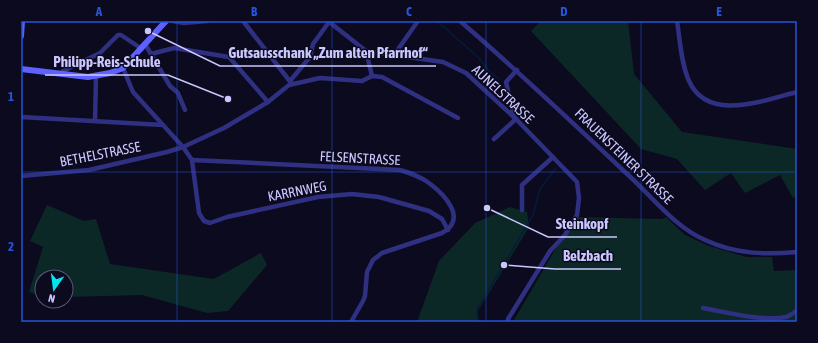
<svg xmlns="http://www.w3.org/2000/svg" width="818" height="343" font-family="'Asap Condensed',sans-serif">
<rect width="100%" height="100%" fill="#0c0a1e"/>
<!-- green -->
<g fill="#0c2826">
<path d="M541 21H628L634 74 682 132 797 149V196L793 198 780 175 745 193 731 173 705 190 677 159 641 149 531 31Z"/>
<path d="M47 205 84 221 96 219 110 264 214 279 261 253 267 265 228 311 207 313 142 295 66 297V277H42V296L29 292 43 247 30 241Z"/>
<path d="M510 207 527 212 529 227 478 311 479 322H417L439 261 475 223Z"/>
<path d="M574 217 662 219 666 217 685 235 709 246 747 257H772L774 271 797 270V322H515L514 320Z"/>
</g>
<g fill="none" stroke-linecap="round" stroke-linejoin="round">
<!-- stream -->
<g stroke="#041b3d" stroke-width="1.5">
<path d="M437 21 479 58 489 71 499 79"/>
<path d="M478 322 477 310 533 215 540 189 556 168"/>
</g>
<!-- street -->
<g stroke="#303082" stroke-width="4.5">
<path d="M173 21 184 23 207 21"/>
<path d="M243 21 292 84"/>
<path d="M328 21 366 51 443 62 466 73 516 119 577 182 579 198 577 215 565 235 550 251 508 319 509 322"/>
<path d="M460 21C517 70 571 121 625 172 651 195 673 226 705 240 735 254 765 255 797 252"/>
<path d="M677 21C680 40 681 63 689 81 708 123 764 100 797 92"/>
<path d="M145 44 170 86 178 93 185 110"/>
<path d="M366 51 372 76"/>
<path d="M151 54 174 48 229 57 268 102"/>
<path d="M394 55 418 21"/>
<path d="M123 68 133 92 183 147 192 160 199 213 204 221 210 223 227 217 318 197 352 194 379 197 429 211 442 219 448 230"/>
<path d="M61 74 63 71 100 53 118 35H121L142 49"/>
<path d="M372 76 382 77 458 118"/>
<path d="M290 81 310 57 313 44 329 22"/>
<path d="M21 117 163 125"/>
<path d="M514 118 506 82 517 70"/>
<path d="M95 121 96 76"/>
<path d="M494 139 516 119"/>
<path d="M192 160 400 170C410 173 420 176 429 183 445 195 468 219 442 233L382 253 373 260 367 272 365 296 363 301 351 322"/>
<path d="M21 176 89 170 167 152 183 147 224 128 268 102 289 85 320 78 362 81 372 76"/>
<path d="M522 210V185L553 157"/>
<path d="M703 308C725 312 764 322 786 317 789 316 793 313 797 311"/>
</g>
<!-- secondary -->
<g stroke="#5e61ff" stroke-width="6">
<path d="M21 36 22 21"/>
<path d="M21 69 88 77 110 73 123 68 166 21"/>
</g>
</g>
<!-- grid -->
<path fill="none" stroke="#2654da" stroke-width="1" stroke-opacity="0.55" d="M177 21V322M332 21V322M486 21V322M641 21V322M21 172H797"/>
<g text-anchor="middle" dominant-baseline="central" stroke-width="3" stroke-linejoin="round" paint-order="stroke">
<!-- street labels -->
<g font-size="14" fill="#cac7ff" stroke="#0c0a1e">
<text transform="translate(503 94) rotate(43)">AUNELSTRASSE</text>
<text transform="translate(100 154) rotate(-11)">BETHELSTRASSE</text>
<text transform="translate(624 156) rotate(44)">FRAUENSTEINER STRASSE</text>
<text transform="translate(360 158) rotate(3)">FELSENSTRASSE</text>
<text transform="translate(297 191) rotate(-11)">KARRNWEG</text>
</g>
</g>
<!-- callouts -->
<path fill="none" stroke="#cac7ff" stroke-width="1.5" d="M148 31L220 66H436M228 99L168 75H45M487 208L548 237H617M504 265L555 269H621"/>
<g fill="#cac7ff" stroke="#0c0a1e" stroke-width="1.5">
<circle cx="148" cy="31" r="4"/>
<circle cx="228" cy="99" r="4"/>
<circle cx="487" cy="208" r="4"/>
<circle cx="504" cy="265" r="4"/>
</g>
<g font-size="15" text-anchor="middle" font-weight="bold" fill="#cac7ff" stroke="#0c0a1e" stroke-width="3" stroke-linejoin="round" paint-order="stroke">
<text x="328" y="58">Gutsausschank „Zum alten Pfarrhof“</text>
<text x="107" y="67">Philipp-Reis-Schule</text>
<text x="582" y="229">Steinkopf</text>
<text x="588" y="261">Belzbach</text>
</g>
<!-- border -->
<rect width="818" height="343" fill="none" stroke="#0c0a1e" stroke-width="44"/>
<!-- north arrow -->
<g transform="translate(54 289) rotate(194)"><circle r="19" fill="#0c0a1e" stroke="#585678"/>
<path d="M0-3L7 15L0 10L-7 15Z" fill="#00e5f2"/>
<text y="-6" font-size="11" font-weight="bold" text-anchor="middle" fill="#cac7ff">N</text>
</g>
<rect x="22" y="22" width="774" height="299" fill="none" stroke="#2654da" stroke-width="1.5"/>
<g font-size="13" text-anchor="middle" font-weight="bold" fill="#2654da">
<text x="99" y="16">A</text>
<text x="254" y="16">B</text>
<text x="409" y="16">C</text>
<text x="564" y="16">D</text>
<text x="719" y="16">E</text>
<text x="11" y="101">1</text>
<text x="11" y="251">2</text>
</g>
</svg>
